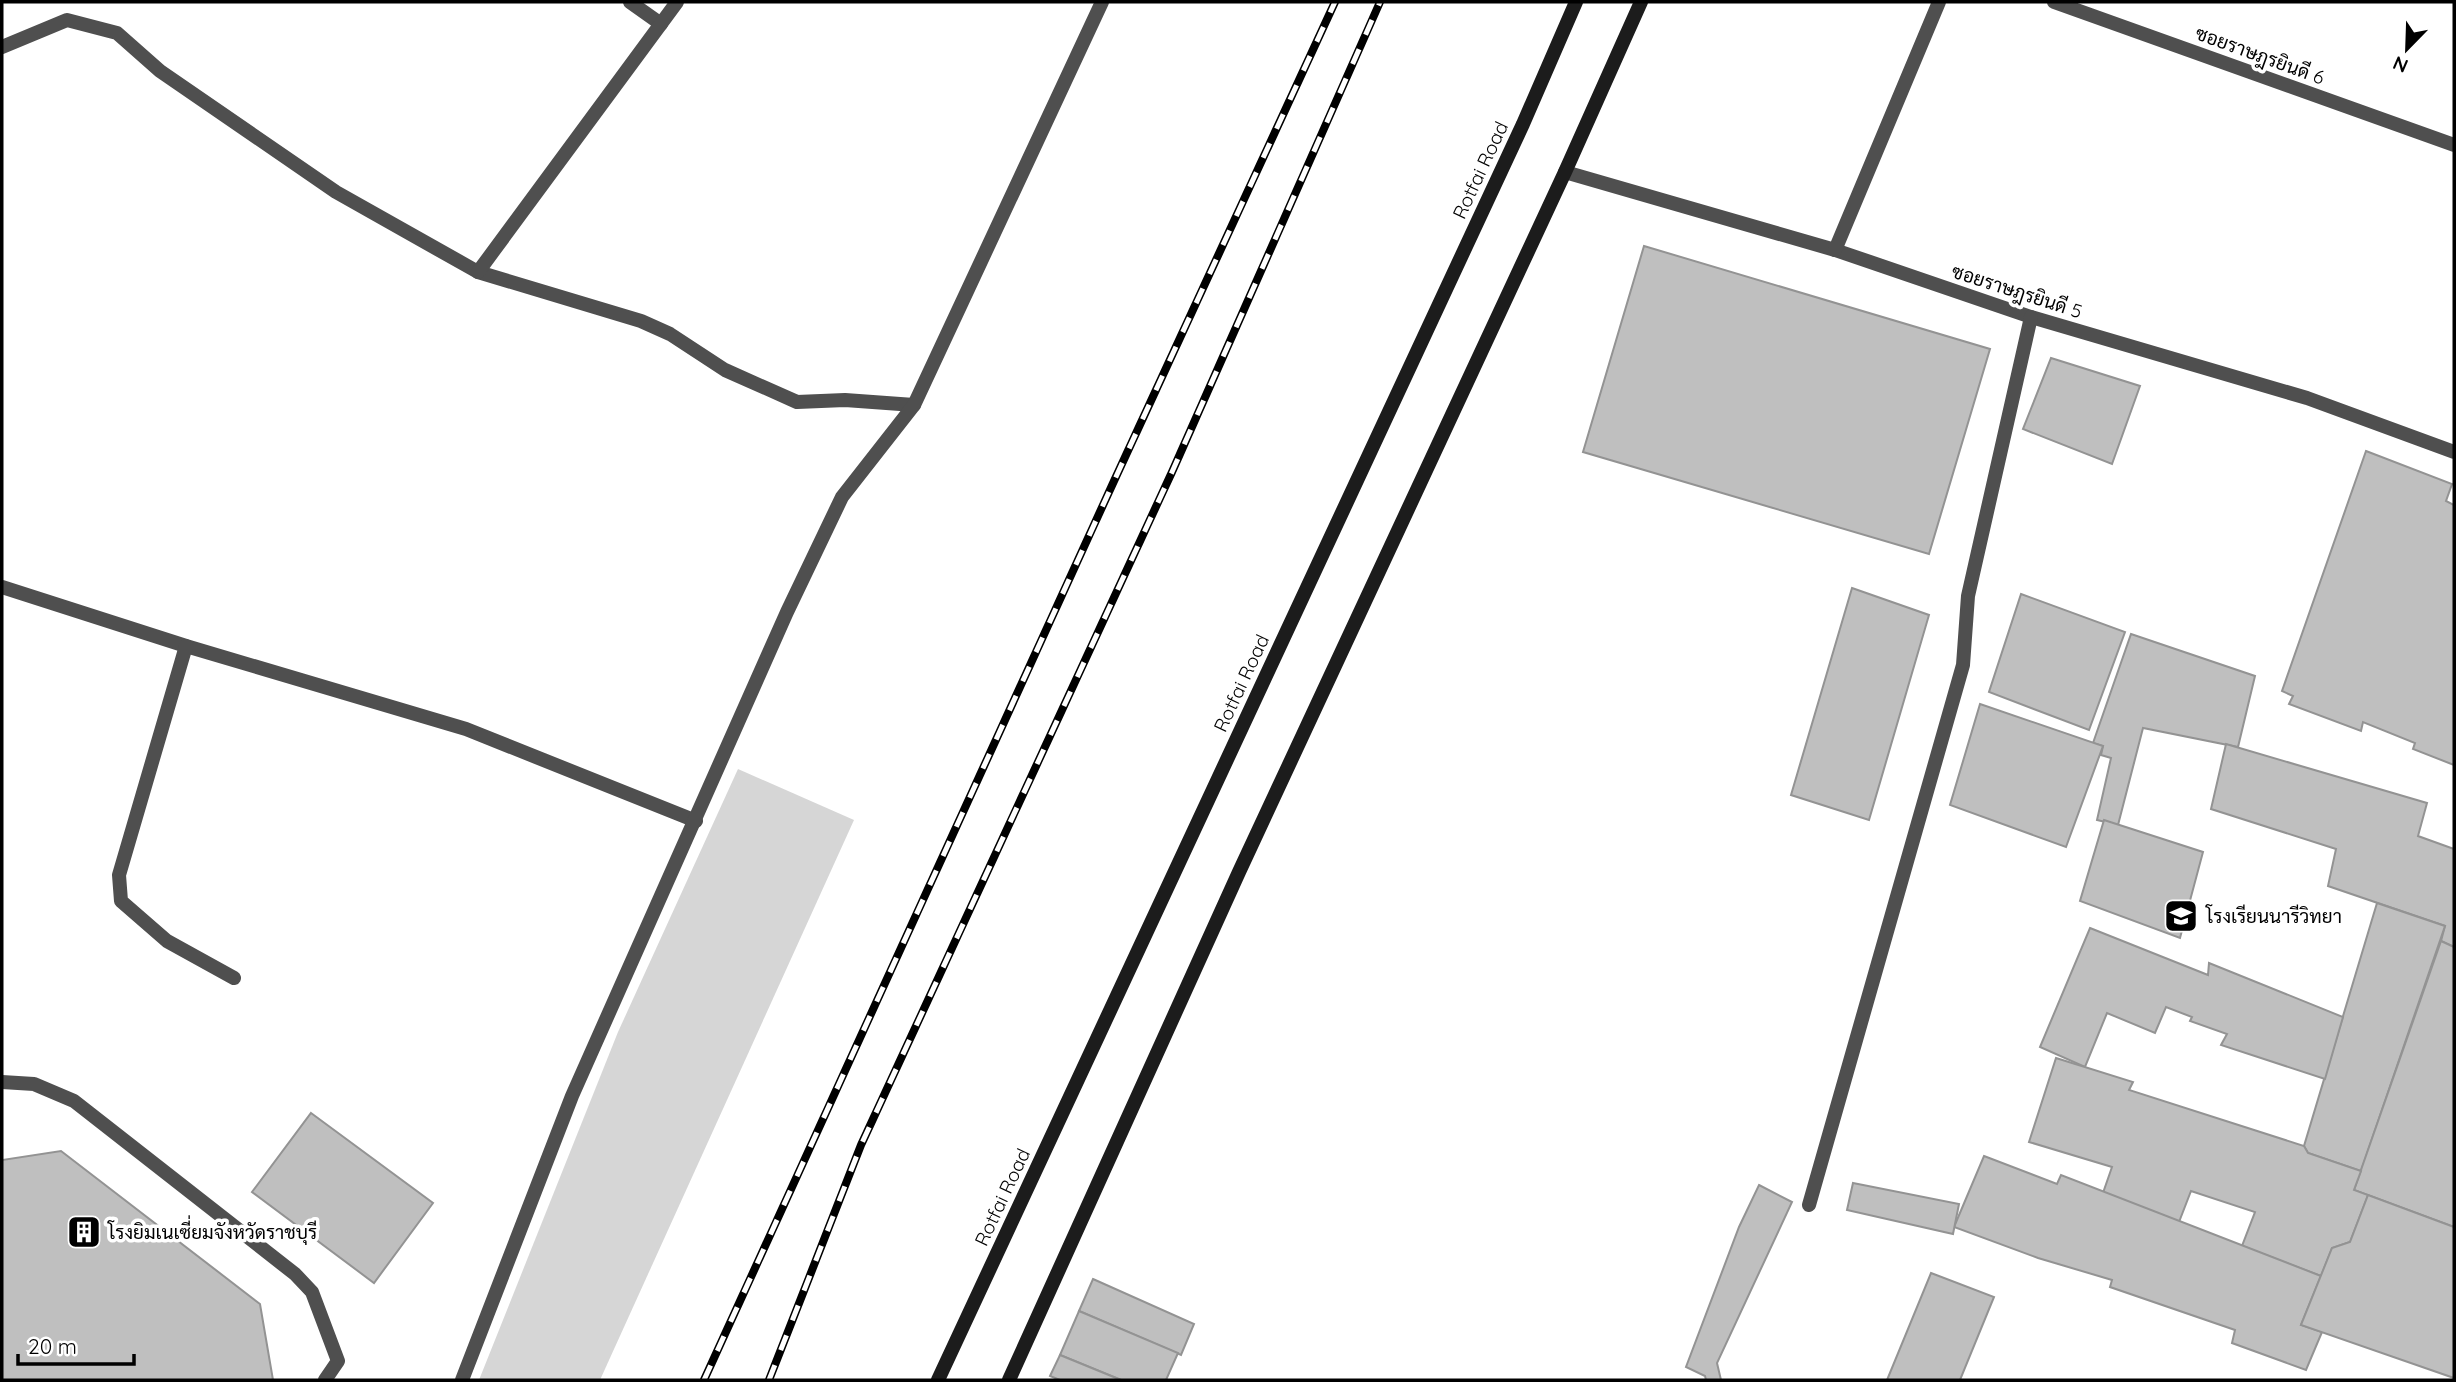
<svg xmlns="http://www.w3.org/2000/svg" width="2456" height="1382" font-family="Quicksand,Sarabun,sans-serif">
<rect width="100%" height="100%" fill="#fff"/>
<!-- green -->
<path fill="#d6d6d6" d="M738 769 854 820 600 1380H479L618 1032Z"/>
<!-- building -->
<g fill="#bfbfbf" stroke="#939393" stroke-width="2">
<path d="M1644 246 1990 349 1929 554 1583 452Z"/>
<path d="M2051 358 2140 386 2112 464 2023 429Z"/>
<path d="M2366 451 2452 484 2446 501 2454 505V765L2413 749 2415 743 2363 722 2361 731 2289 704 2293 696 2282 691Z"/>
<path d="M1852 588 1929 615 1869 820 1791 795Z"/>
<path d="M2021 594 2125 632 2089 730 1989 692Z"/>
<path d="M2131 634 2255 676 2238 747 2143 728 2118 825 2097 820 2111 758 2101 755 2103 746 2093 743Z"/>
<path d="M1980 704 2103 746 2066 847 1950 805Z"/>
<path d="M2226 744 2427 803 2418 836 2454 849V947L2441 941 2445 926 2328 886 2336 849 2211 809Z"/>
<path d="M2104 820 2203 852 2180 938 2080 901Z"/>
<path d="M2377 903 2445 926 2361 1171 2308 1153 2304 1146Z"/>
<path d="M2090 928 2208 975 2209 963 2343 1017 2325 1079 2221 1045 2227 1034 2190 1021 2192 1017 2166 1007 2155 1033 2107 1013 2085 1067 2040 1047Z"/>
<path d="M2441 941 2454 947V1227L2354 1190Z"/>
<path d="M2056 1058 2133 1082 2129 1090 2304 1146 2308 1153 2361 1171 2354 1190 2368 1195 2350 1242 2332 1248 2321 1276 2242 1246 2255 1212 2191 1191 2179 1222 2103 1193 2112 1167 2029 1142Z"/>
<path d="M311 1113 433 1203 374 1283 252 1192Z"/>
<path d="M61 1151 260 1304 273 1380H2V1160Z"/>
<path d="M1984 1156 2057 1184 2061 1175 2321 1276 2301 1325 2322 1332 2306 1370 2232 1343 2235 1330 2110 1287 2112 1280 2038 1258 1954 1227Z"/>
<path d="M1853 1183 1959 1204 1953 1234 1847 1210Z"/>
<path d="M1759 1185 1792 1202 1717 1363 1721 1380H1706L1705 1376 1686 1367 1739 1227Z"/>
<path d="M2368 1195 2454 1227V1378L2301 1325 2332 1248 2350 1242Z"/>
<path d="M1931 1273 1994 1297 1960 1380H1887Z"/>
<path d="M1093 1279 1194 1324 1181 1355 1079 1311Z"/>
<path d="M1079 1311 1178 1353 1166 1380H1121L1060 1355Z"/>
<path d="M1060 1355 1121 1380H1060L1050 1376Z"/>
</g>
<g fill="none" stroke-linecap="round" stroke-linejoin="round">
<!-- lane -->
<path stroke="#4f4f4f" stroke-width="14" d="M2 1082 34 1084 74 1101 295 1274 312 1292 338 1361 325 1380"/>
<!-- street -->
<g stroke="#4f4f4f" stroke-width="14">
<path d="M630 2 661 24"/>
<path d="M2054 2 2454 145"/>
<path d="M2 47 67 20 117 33 160 71 336 192 478 272 641 321 670 334 725 370 797 402 845 400 914 405"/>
<path d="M1565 172 1835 250 2031 317 2307 398 2454 452"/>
<path d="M1835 250 1939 2"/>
<path d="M478 272 677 2"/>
<path d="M2 587 186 646 466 729 696 821"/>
<path d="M186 646 119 875 121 901 167 941 234 978"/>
<path d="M1809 1205 1963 665 1968 596 2031 317"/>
<path d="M462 1380 572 1096 787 612 842 497 914 405 1102 2"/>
</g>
<!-- secondary -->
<g stroke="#1c1c1c" stroke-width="14">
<path d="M938 1380 1523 124 1576 2"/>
<path d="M1009 1380 1239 872 1565 172 1641 2"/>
</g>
<defs>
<g id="rail">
<path d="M704 1380 1114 481 1335 2"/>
<path d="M769 1380 861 1145 1172 472 1380 2"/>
</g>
</defs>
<!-- rail casing -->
<use href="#rail" stroke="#000" stroke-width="8"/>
<!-- rail -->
<use href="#rail" stroke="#fff" stroke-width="5" stroke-dasharray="16" stroke-linecap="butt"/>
</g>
<!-- icons -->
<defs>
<symbol id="school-square" viewBox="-11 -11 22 22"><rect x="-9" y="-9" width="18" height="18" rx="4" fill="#000" stroke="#fff"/><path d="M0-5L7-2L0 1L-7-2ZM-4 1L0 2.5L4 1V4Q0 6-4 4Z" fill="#fff"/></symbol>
<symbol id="building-square" viewBox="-11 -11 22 22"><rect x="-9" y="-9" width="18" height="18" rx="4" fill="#000" stroke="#fff"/><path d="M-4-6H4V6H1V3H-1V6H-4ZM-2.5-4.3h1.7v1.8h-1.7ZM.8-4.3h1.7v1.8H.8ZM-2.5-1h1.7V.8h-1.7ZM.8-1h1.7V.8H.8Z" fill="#fff"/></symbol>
</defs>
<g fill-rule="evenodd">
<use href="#school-square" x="2162" y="897" width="38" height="38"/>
<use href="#building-square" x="65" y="1213" width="38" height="38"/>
</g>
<g text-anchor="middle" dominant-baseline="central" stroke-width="7" stroke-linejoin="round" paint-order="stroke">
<!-- street labels -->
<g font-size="19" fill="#000" stroke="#fff">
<text transform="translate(2260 55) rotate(20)">ซอยราษฎรยินดี 6</text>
<text transform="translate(1480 170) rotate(-65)">Rotfai Road</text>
<text transform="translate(2017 291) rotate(18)">ซอยราษฎรยินดี 5</text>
<text transform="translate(1241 683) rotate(-65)">Rotfai Road</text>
<text transform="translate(1002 1197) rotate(-65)">Rotfai Road</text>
</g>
<!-- poi labels -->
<g font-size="19" fill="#000" stroke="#fff" text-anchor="start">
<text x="2206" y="916">โรงเรียนนารีวิทยา</text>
<text x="108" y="1232">โรงยิมเนเซี่ยมจังหวัดราชบุรี</text>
</g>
</g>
<!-- border -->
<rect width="2456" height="1382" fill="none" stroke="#000000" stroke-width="7"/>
<!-- north arrow -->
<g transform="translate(2407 49) rotate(203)" stroke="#ffffff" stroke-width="5" paint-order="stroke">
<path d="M0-5L12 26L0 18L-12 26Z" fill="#000000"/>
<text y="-10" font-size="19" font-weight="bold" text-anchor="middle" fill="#000000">N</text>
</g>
<!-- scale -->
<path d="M18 1354v10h116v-10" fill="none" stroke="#000000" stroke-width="3.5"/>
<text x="28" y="1354" font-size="21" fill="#000000" stroke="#ffffff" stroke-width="5" paint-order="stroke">20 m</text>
</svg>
